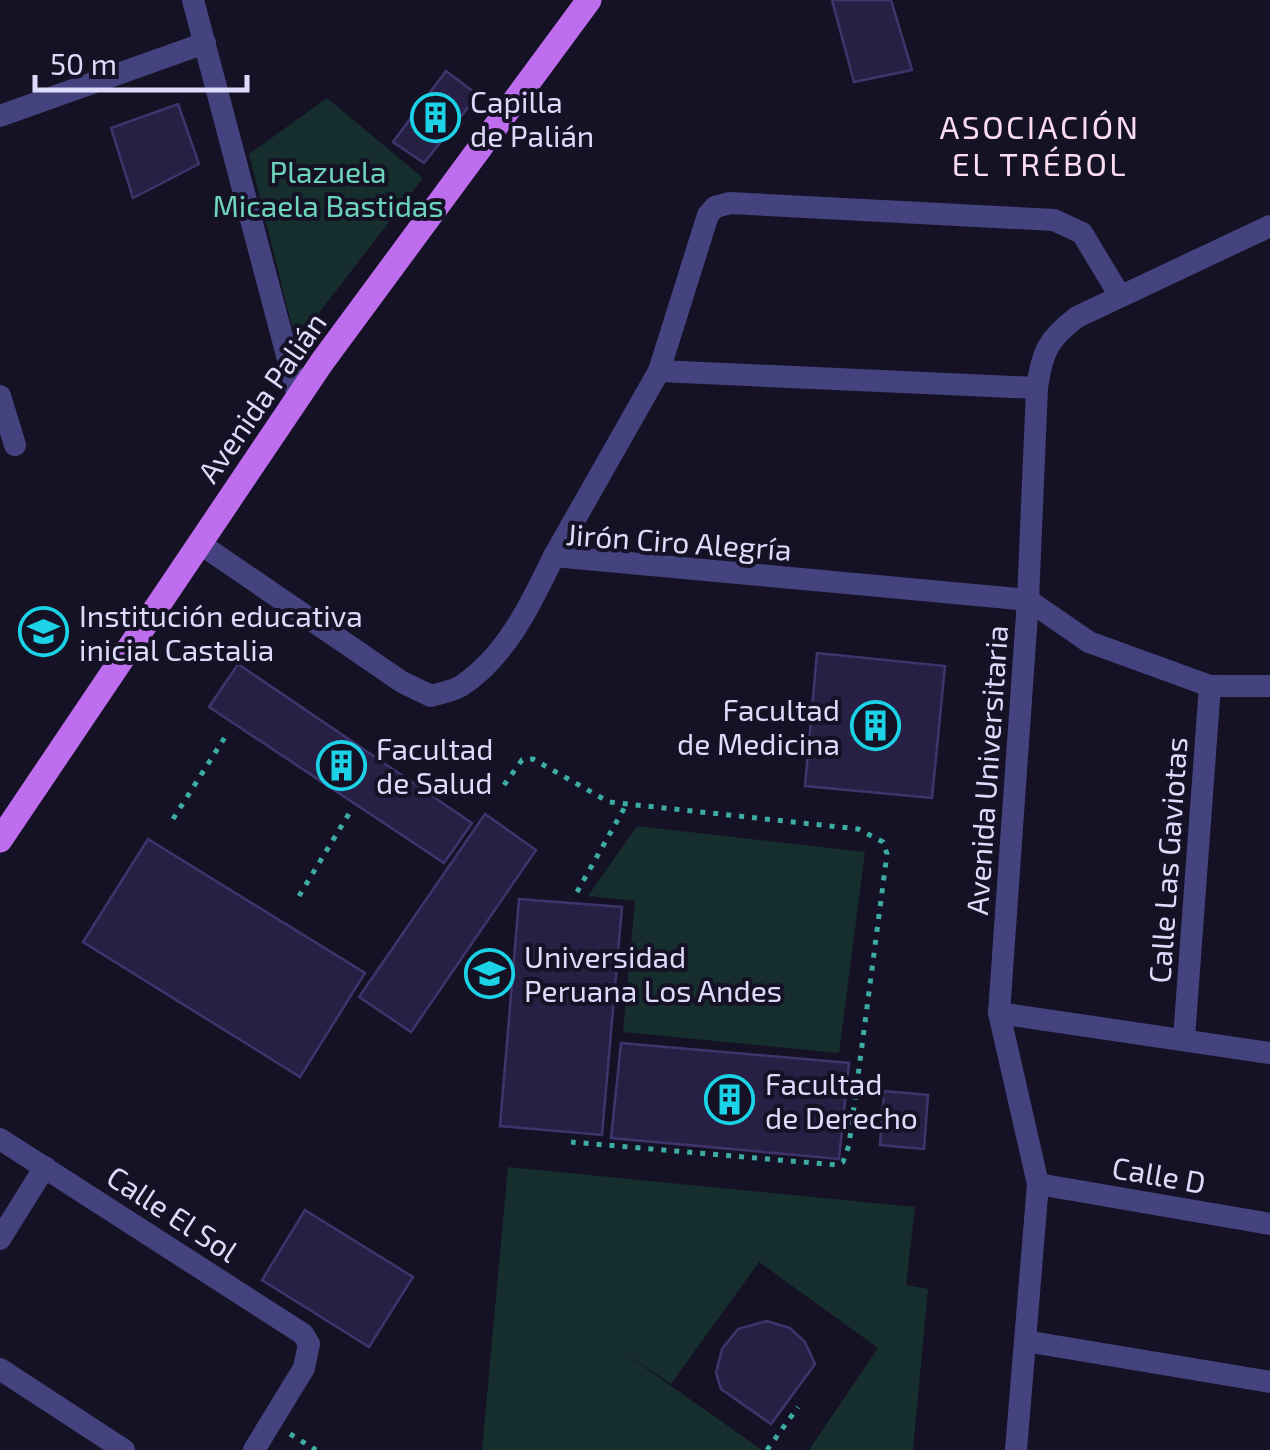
<svg xmlns="http://www.w3.org/2000/svg" width="1270" height="1450" font-family="'Exo 2',sans-serif">
<rect width="100%" height="100%" fill="#151225"/>
<!-- green -->
<g fill="#162e2d">
<path d="M327 98 423 178 308 327H292L249 154Z"/>
<path d="M637 826 865 852 839 1053 623 1032 635 901 588 896Z"/>
<path d="M508 1167 915 1207 906 1285 928 1289 913 1450H809L878 1348 759 1262 671 1384 620 1350 762 1450H482Z"/>
</g>
<!-- building -->
<g fill="#272044" stroke="#40346d" stroke-width="2.5">
<path d="M832 0H891L912 70 854 82Z"/>
<path d="M446 71 478 95 424 163 393 142Z"/>
<path d="M178 104 199 164 133 198 111 128Z"/>
<path d="M817 653 945 666 932 798 805 786Z"/>
<path d="M238 664 472 823 444 863 209 707Z"/>
<path d="M485 814 536 850 411 1032 359 997Z"/>
<path d="M148 839 365 973 300 1077 83 942Z"/>
<path d="M519 899 622 907 602 1135 500 1126Z"/>
<path d="M621 1043 849 1063 839 1159 611 1138Z"/>
<path d="M884 1091 928 1095 924 1149 880 1145Z"/>
<path d="M305 1210 413 1277 369 1347 262 1280Z"/>
<path d="M767 1321 790 1328 805 1342 815 1364 771 1424 721 1389 716 1373 722 1349 738 1329Z"/>
</g>
<g fill="none" stroke-linecap="round" stroke-linejoin="round">
<!-- path -->
<g stroke="#3daca5" stroke-width="5" stroke-dasharray="5 8" stroke-linecap="butt">
<path d="M504 785 522 760 533 759 609 802 858 829 883 842 887 854 849 1145 843 1162 837 1165 571 1142"/>
<path d="M173 819 227 734"/>
<path d="M577 892 626 805"/>
<path d="M299 896 350 812"/>
<path d="M290 1434 316 1450"/>
<path d="M767 1450 798 1407"/>
</g>
<!-- minor -->
<g stroke="#44427f" stroke-width="22">
<path d="M193 0 298 397"/>
<path d="M0 116 205 43"/>
<path d="M659 371 1037 388"/>
<path d="M0 396 15 445"/>
<path d="M199 543 402 682 431 696C441 693 453 691 461 686 506 657 532 602 554 556L1028 600 1089 642 1210 686H1270"/>
<path d="M554 556 659 371 708 215 715 207 730 203 1054 220 1082 233 1120 296"/>
<path d="M999 1013 1270 1053"/>
<path d="M1184 1038 1210 686"/>
<path d="M0 1139 303 1334 309 1344 304 1368 254 1450"/>
<path d="M1038 1184 1270 1224"/>
<path d="M0 1239 45 1167"/>
<path d="M1025 1341 1270 1382"/>
<path d="M0 1369 124 1450"/>
<path d="M1016 1450 1038 1184 999 1013 1028 600 1037 388C1042 352 1048 339 1077 317L1270 226"/>
</g>
<!-- primary -->
<path stroke="#be6def" stroke-width="25" d="M0 840 322 362 589 0"/>
</g>
<!-- icons -->
<defs>
<symbol id="building-ring" viewBox="-11 -11 22 22"><circle r="9.5" fill="#151225" stroke="#1bd2e6" stroke-width="1.5"/><path d="M-4-6H4V6H1V3H-1V6H-4ZM-2.5-4.3h1.7v1.8h-1.7ZM.8-4.3h1.7v1.8H.8ZM-2.5-1h1.7V.8h-1.7ZM.8-1h1.7V.8H.8Z" fill="#1bd2e6"/></symbol>
<symbol id="school-ring" viewBox="-11 -11 22 22"><circle r="9.5" fill="#151225" stroke="#1bd2e6" stroke-width="1.5"/><path d="M0-5L7-2L0 1L-7-2ZM-4 1L0 2.5L4 1V4Q0 6-4 4Z" fill="#1bd2e6"/></symbol>
<symbol id="university-ring" viewBox="-11 -11 22 22"><circle r="9.5" fill="#151225" stroke="#1bd2e6" stroke-width="1.5"/><path d="M0-5L7-2L0 1L-7-2ZM-4 1L0 2.5L4 1V4Q0 6-4 4Z" fill="#1bd2e6"/></symbol>
</defs>
<g fill-rule="evenodd">
<use href="#building-ring" x="408" y="90" width="55" height="55"/>
<use href="#school-ring" x="16" y="604" width="55" height="55"/>
<use href="#building-ring" x="848" y="698" width="55" height="55"/>
<use href="#building-ring" x="314" y="738" width="55" height="55"/>
<use href="#university-ring" x="462" y="946" width="55" height="55"/>
<use href="#building-ring" x="702" y="1072" width="55" height="55"/>
</g>
<g text-anchor="middle" dominant-baseline="central" stroke-width="8" stroke-linejoin="round" paint-order="stroke">
<!-- poi labels -->
<g font-size="30" fill="#dedafb" stroke="#151225" text-anchor="start">
<text x="470" y="101">Capilla<tspan x="470" dy="34">de Palián</tspan></text>
<text x="79" y="615">Institución educativa<tspan x="79" dy="34">inicial Castalia</tspan></text>
<text x="840" y="709" text-anchor="end">Facultad<tspan x="840" dy="34">de Medicina</tspan></text>
<text x="376" y="748">Facultad<tspan x="376" dy="34">de Salud</tspan></text>
<text x="524" y="956">Universidad<tspan x="524" dy="34">Peruana Los Andes</tspan></text>
<text x="765" y="1083">Facultad<tspan x="765" dy="34">de Derecho</tspan></text>
</g>
<!-- park labels -->
<g font-size="30" fill="#6dd4ba" stroke="#151225">
<text x="328" y="171">Plazuela<tspan x="328" dy="34">Micaela Bastidas</tspan></text>
</g>
<!-- street labels -->
<g font-size="30" fill="#dedafb" stroke="#151225">
<text transform="translate(261 397) rotate(-55)">Avenida Palián</text>
<text transform="translate(679 541) rotate(4)">Jirón Ciro Alegría</text>
<text transform="translate(986 770) rotate(-86)">Avenida Universitaria</text>
<text transform="translate(1167 860) rotate(-86)">Calle Las Gaviotas</text>
<text transform="translate(1159 1174) rotate(10)">Calle D</text>
<text transform="translate(173 1213) rotate(33)">Calle El Sol</text>
</g>
<!-- neighbourhood labels -->
<g font-size="32" letter-spacing="2.5" fill="#fbdcf0" stroke="#151225">
<text x="1040" y="126">ASOCIACIÓN<tspan x="1040" dy="37">EL TRÉBOL</tspan></text>
</g>
</g>
<!-- scale -->
<path d="M35 75v15h212v-15" fill="none" stroke="#dedafb" stroke-width="5"/>
<text x="50" y="75" font-size="30" fill="#dedafb" stroke="#151225" stroke-width="8" paint-order="stroke">50 m</text>
</svg>
